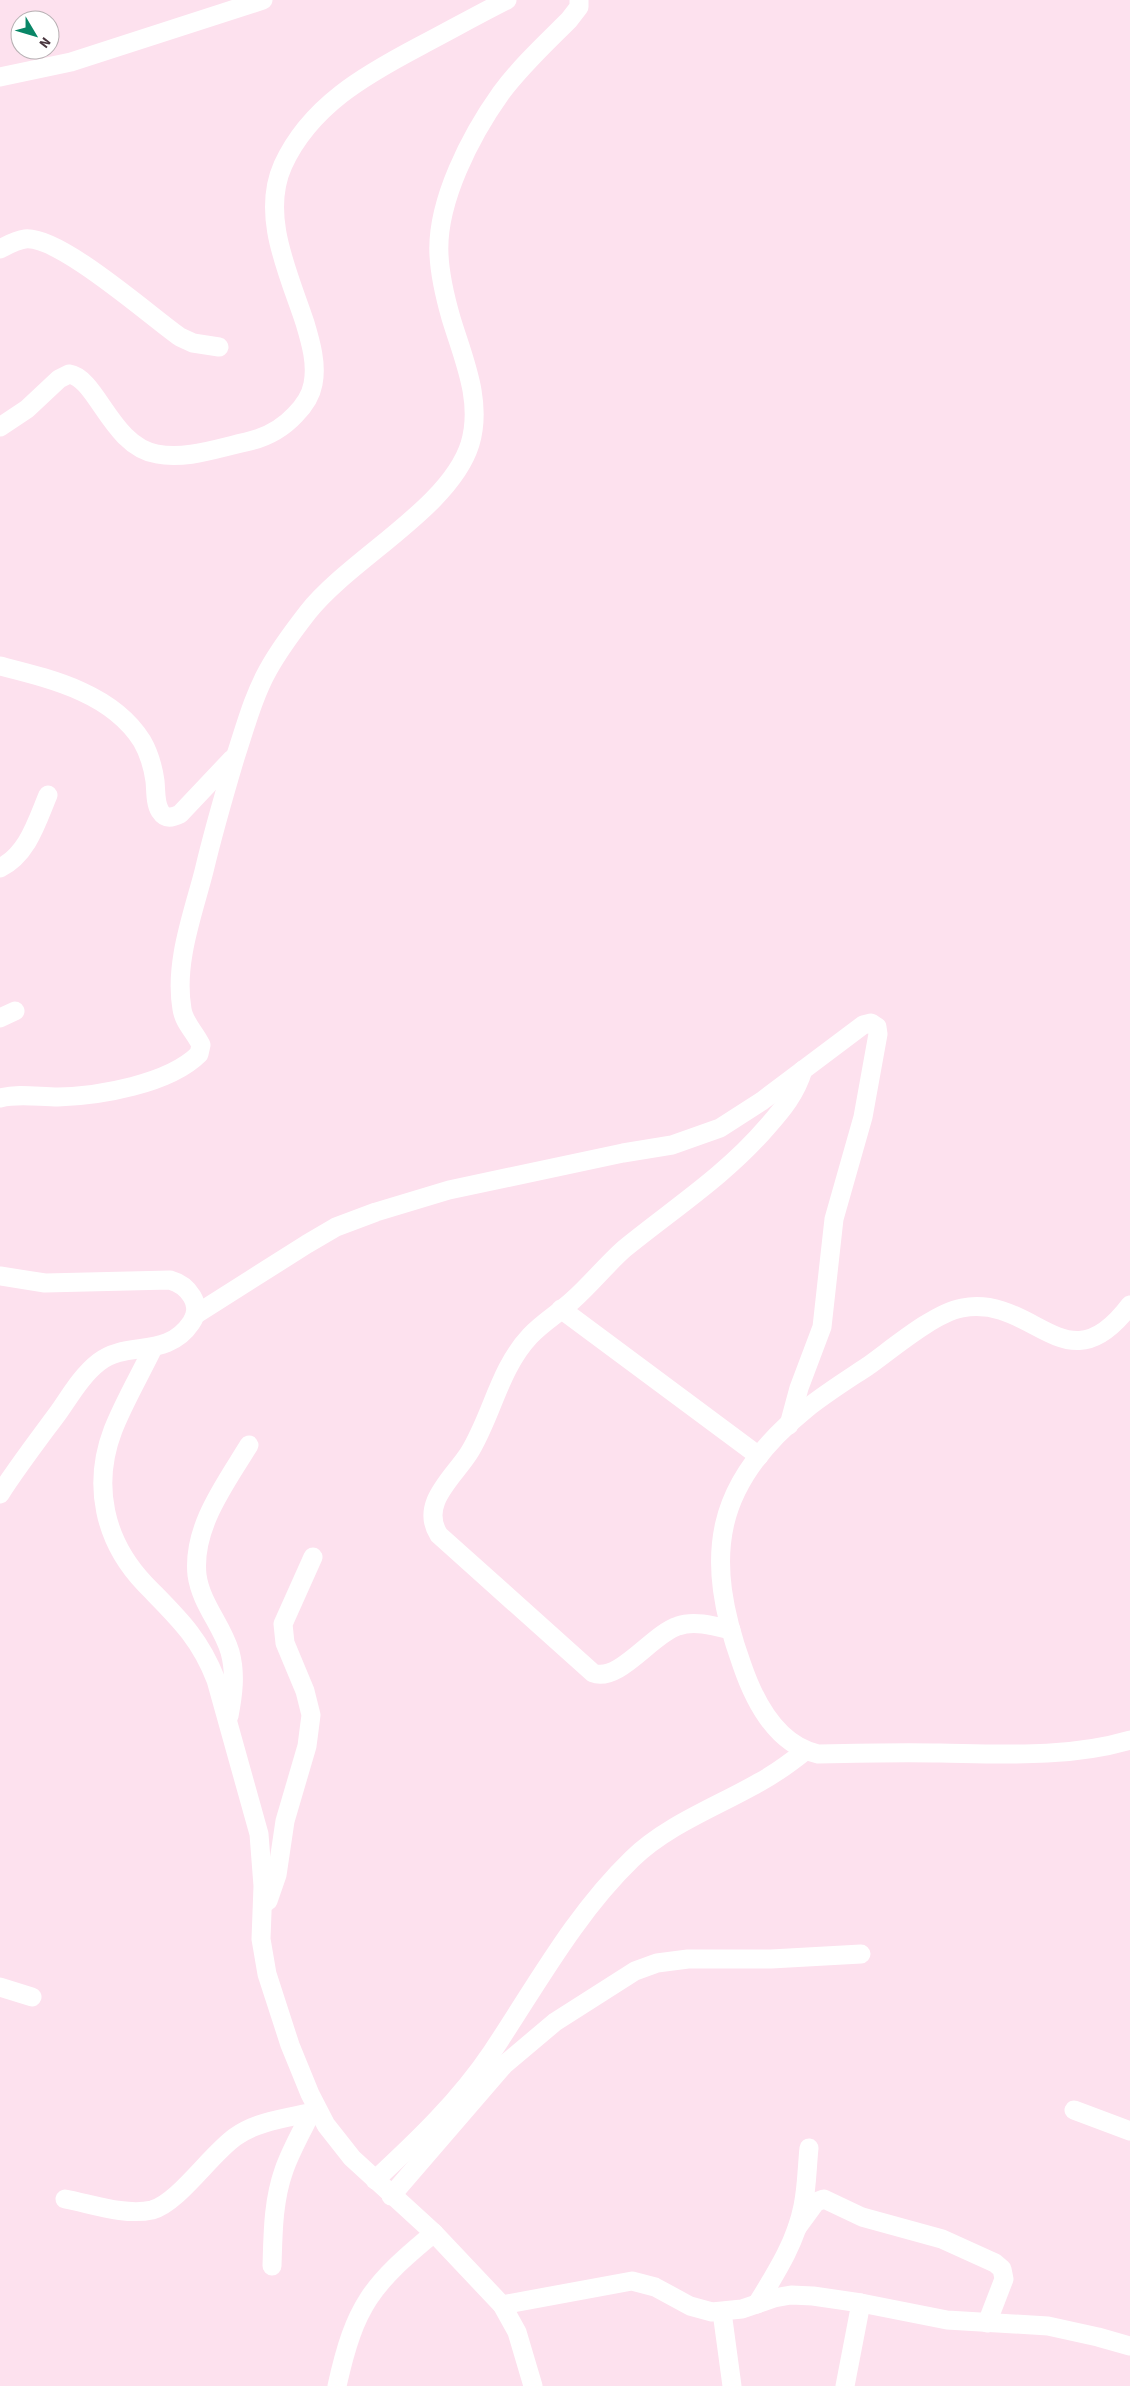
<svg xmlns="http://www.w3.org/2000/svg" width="1130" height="2386" font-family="'Source Sans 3',sans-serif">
<rect width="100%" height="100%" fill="#fde1ee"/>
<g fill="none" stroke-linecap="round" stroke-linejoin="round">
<!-- minor -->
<g stroke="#fff" stroke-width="19">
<path d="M0 77 71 62 263 0"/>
<path d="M0 249C8 245 16 240 25 239 59 235 150 316 180 337L193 343 219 347"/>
<path d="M0 427 27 409 59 379 69 374C97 378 111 446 157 454 185 460 218 448 246 442 265 438 281 430 295 415 303 407 311 395 313 384 317 364 311 343 305 323 289 274 260 216 283 165 310 106 365 75 420 46 449 31 477 15 507 0"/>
<path d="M0 666C51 679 112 693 142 741 149 753 153 767 155 781 156 790 155 803 160 811 165 819 172 818 180 814L232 759"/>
<path d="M0 868C28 854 37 821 48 795"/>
<path d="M0 1018 15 1011"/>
<path d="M0 1098C18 1093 39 1097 58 1097 99 1096 169 1084 199 1054L201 1045C195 1032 184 1023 182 1009 174 963 193 914 204 871 213 833 224 795 235 758 245 728 253 697 268 670 279 650 294 630 308 612 351 558 450 508 470 444 483 401 463 358 451 318 445 297 440 276 439 255 436 202 471 135 501 93 521 66 546 43 569 20L579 7V0"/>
<path d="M0 1276 45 1283 170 1280C188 1285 204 1305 191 1323 167 1359 127 1340 99 1362 82 1375 70 1396 58 1413 38 1440 18 1466 0 1494"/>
<path d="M1130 1305C1066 1390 1035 1294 962 1308 934 1313 892 1349 868 1366 847 1380 826 1393 806 1409 713 1484 703 1557 742 1665 755 1703 777 1745 818 1754 859 1753 900 1752 940 1753 1003 1754 1069 1758 1130 1740"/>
<path d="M561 1309 759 1456"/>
<path d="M195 1315 307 1244 336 1227 376 1212 449 1190 623 1153 672 1145 720 1128 762 1101 863 1025 871 1023 877 1027 878 1034 863 1117 834 1219 822 1327 799 1388 789 1425"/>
<path d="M153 1348C140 1375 124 1402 113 1430 92 1485 104 1541 145 1584 176 1616 199 1636 216 1680L259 1834 263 1886 261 1939 267 1974 290 2045 310 2094 326 2125 352 2158 434 2233 502 2305 517 2332 533 2386"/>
<path d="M731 1630C715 1626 694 1620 678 1626 652 1634 619 1683 593 1673L439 1535C419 1504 453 1478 469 1453 492 1416 499 1369 530 1336 543 1322 559 1313 573 1300 591 1284 606 1265 624 1249 673 1209 726 1175 767 1127 783 1109 796 1093 803 1070"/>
<path d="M229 1716C233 1695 236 1674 230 1652 222 1625 201 1604 197 1575 192 1527 226 1483 249 1445"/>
<path d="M268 1901 277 1875 285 1821 307 1746 311 1715 305 1691 285 1643 283 1624 313 1557"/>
<path d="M0 1987 32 1997"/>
<path d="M1074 2110 1130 2131"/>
<path d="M375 2180C418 2140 459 2101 492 2052 536 1986 575 1914 632 1859 667 1825 716 1807 758 1783 775 1774 790 1763 805 1751"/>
<path d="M391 2196 504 2065 555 2022 635 1971 657 1963 688 1959H771L861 1954"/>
<path d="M65 2199C92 2204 125 2216 152 2210 178 2203 210 2155 235 2137 259 2120 289 2118 318 2111"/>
<path d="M797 2228 816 2202 824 2199 862 2217 942 2239 995 2263 1002 2269 1004 2279 987 2323"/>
<path d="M272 2266C273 2233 273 2201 284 2170 291 2150 302 2131 311 2113"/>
<path d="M757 2304C776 2273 796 2242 803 2206 807 2187 807 2167 809 2148"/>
<path d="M502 2305 632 2281 655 2287 690 2306 712 2312 742 2309 774 2298 791 2295 813 2296 861 2303 947 2320 1048 2326 1098 2337 1130 2346"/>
<path d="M722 2312 732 2386"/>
<path d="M337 2386C355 2305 371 2285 434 2233"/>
<path d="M845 2386 861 2303"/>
</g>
</g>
<!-- north arrow -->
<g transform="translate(35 35) rotate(128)"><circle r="24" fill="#ffffff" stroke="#b6afb2"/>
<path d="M0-4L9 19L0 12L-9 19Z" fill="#098667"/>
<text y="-8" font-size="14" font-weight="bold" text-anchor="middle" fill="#49363f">N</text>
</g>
</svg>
